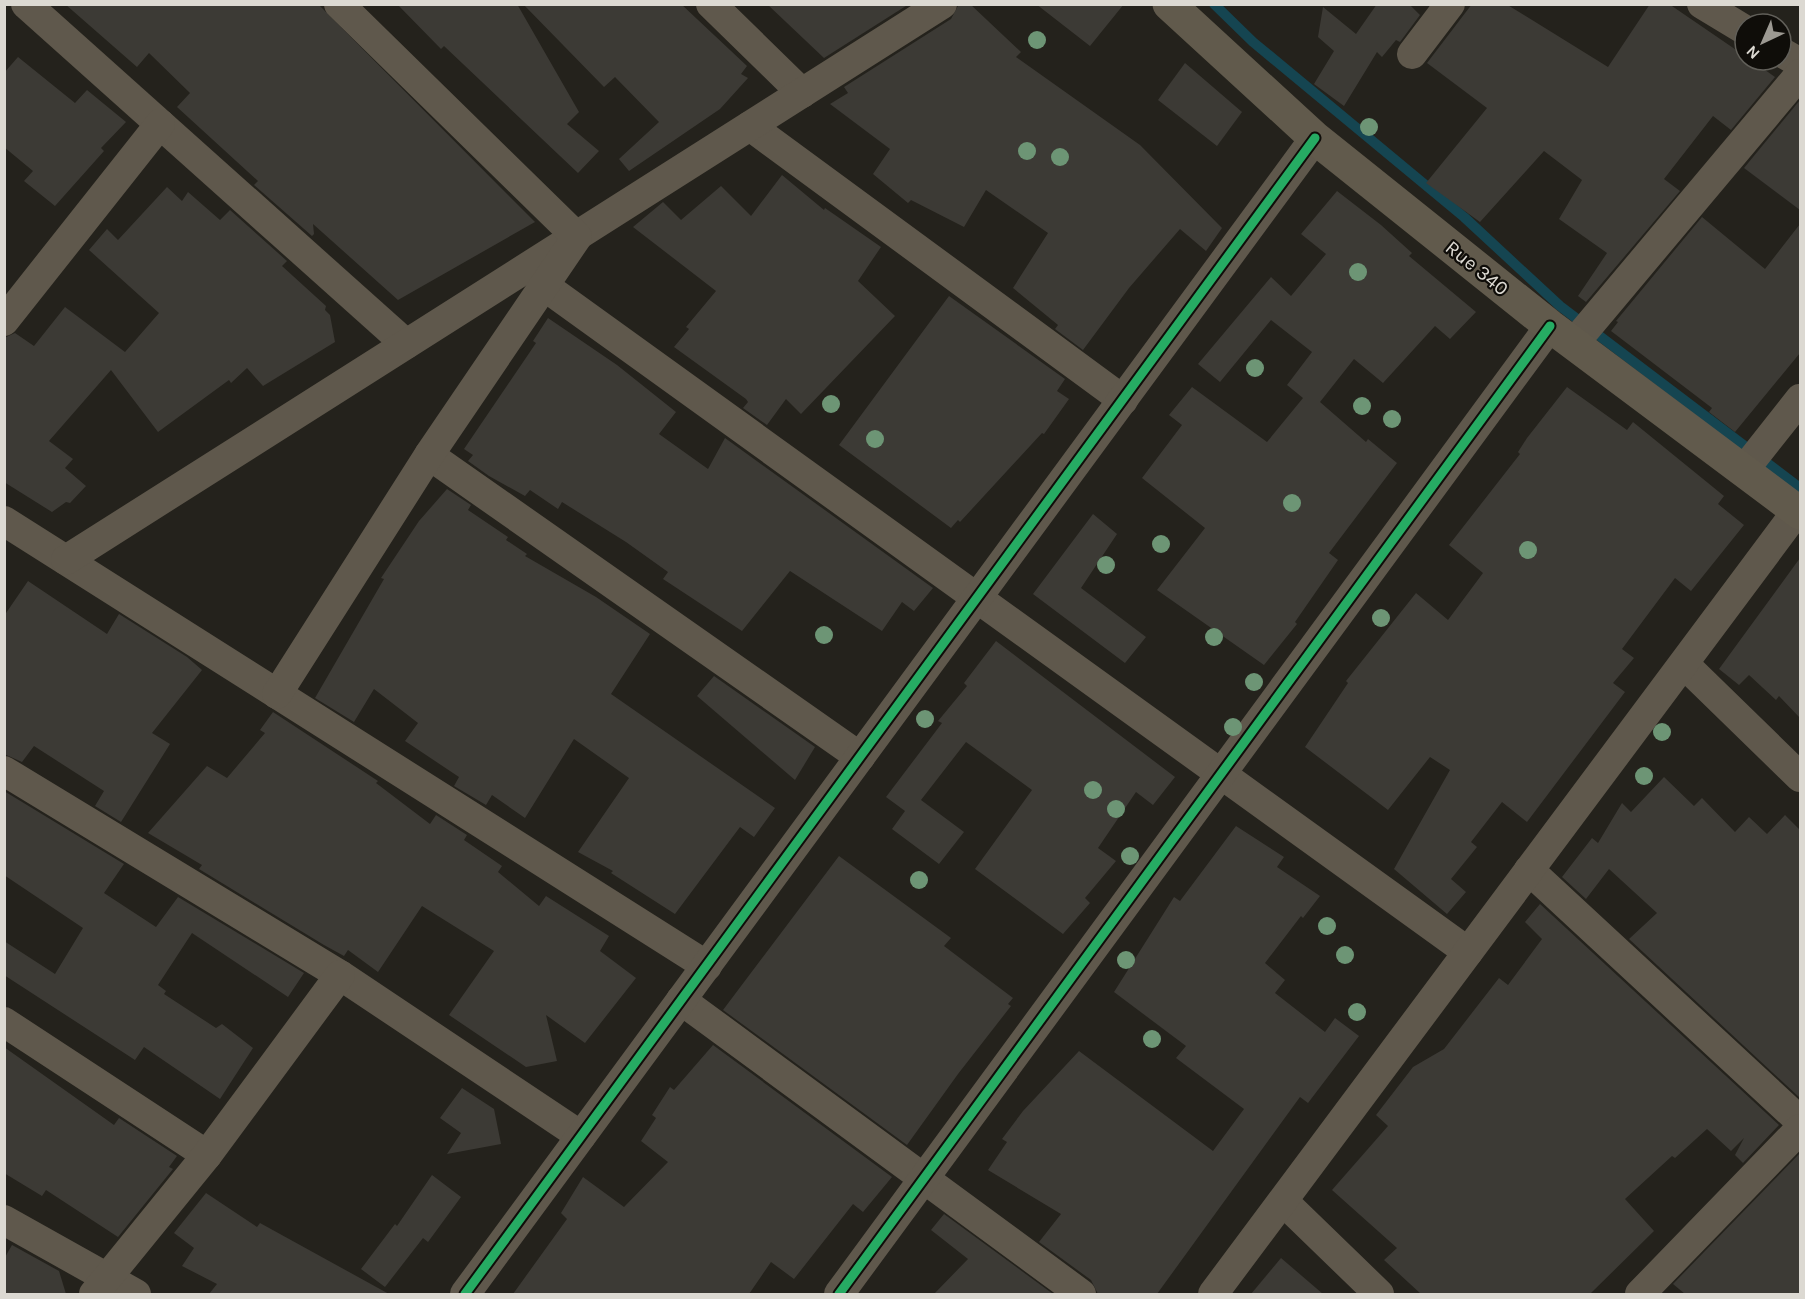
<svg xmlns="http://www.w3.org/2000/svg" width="1805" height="1299" font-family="Karla,sans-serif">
<rect width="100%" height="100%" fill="#24221c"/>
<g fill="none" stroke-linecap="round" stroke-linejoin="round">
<!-- stream -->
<path stroke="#154551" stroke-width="10" d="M1214 4 1253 42 1464 217 1560 306 1800 488"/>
</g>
<!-- building -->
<g fill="#3c3a35">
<path d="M65 4H318L535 222 398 300 313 224 314 234 312 236 254 185 258 181 177 107 190 93 149 53 137 67Z"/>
<path d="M397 4H517L579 112 567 124 599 151 578 173 444 46 441 49Z"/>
<path d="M523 4H681L747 66 741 74 748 78 720 109 629 171 619 159 659 122 615 77 604 87Z"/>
<path d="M767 4H909L824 58Z"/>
<path d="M959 4H970L1021 52 1016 57 1140 145 1222 228 1206 251 1180 229 1129 288 1083 350 1055 329 1058 325 1013 288 1048 233 986 190 964 227 911 200 908 203 873 174 890 149 830 104 848 93 844 87 951 19Z"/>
<path d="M1036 4H1124L1090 46Z"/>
<path d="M1377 4H1409L1420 15 1400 42 1396 40 1382 57 1377 52 1344 106 1314 84 1334 51 1318 37 1323 7 1356 34Z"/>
<path d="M1472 4H1506L1608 67 1650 4H1669L1745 56V60H1751L1775 77 1731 130 1713 116 1664 179 1680 191 1586 302 1578 296 1607 253 1559 219 1582 180 1544 151 1480 222 1426 183 1487 108 1427 63Z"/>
<path d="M18 57 75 103 87 90 126 122 101 148 104 151 55 206 24 181 33 171 4 147V73Z"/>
<path d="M1185 63 1242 112 1217 146 1158 100Z"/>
<path d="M1800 100V210L1744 168Z"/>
<path d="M782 175 824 210 825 208 881 247 858 281 895 316 801 414 786 399 767 425 743 408 748 402 746 399 674 347 689 329 686 327 716 291 633 227 663 202 681 220 721 186 751 216Z"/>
<path d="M167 187 182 201 188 192 220 220 230 210 287 261 282 266 326 306 325 310 330 315 335 342 263 386 247 368 231 383 229 380 158 432 111 370 49 441 73 459 65 468 86 486 70 503 66 502 52 512 4 482V338L15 333 34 346 65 307 125 352 159 313 89 250 107 229 118 240Z"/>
<path d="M1337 191 1381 225 1412 253 1409 256 1476 312 1450 339 1435 326 1383 383 1354 359 1320 402 1366 442 1368 439 1397 463 1329 553 1338 560 1295 622 1297 624 1264 665 1157 590 1205 528 1142 478 1182 425 1169 415 1192 387 1267 442 1303 398 1287 385 1312 352 1271 320 1220 382 1198 364 1271 277 1291 296 1326 254 1301 234Z"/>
<path d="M1702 217 1765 269 1800 224V353L1735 432 1709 412 1712 408 1611 331 1618 322 1616 321Z"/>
<path d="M949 296 1065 379 1057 391 1069 399 1044 434 1042 433 960 522 958 520 951 528 839 445Z"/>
<path d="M548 318 617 365 676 412 659 434 708 469 725 438 933 588 914 611 902 602 882 631 790 571 742 631 663 579 668 572 626 542 562 502 558 509 530 490 525 496 489 476 468 461 473 455 464 449 536 343 533 341Z"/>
<path d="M1567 387 1627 430 1633 422 1724 496 1718 504 1744 525 1691 591 1675 578 1622 649 1634 658 1613 683 1625 692 1527 822 1502 802 1471 842 1477 847 1451 879 1466 892 1447 914 1394 869 1450 770 1430 757 1388 810 1305 747 1348 683 1346 681 1416 593 1448 620 1483 573 1449 545 1520 454 1518 452 1527 438Z"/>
<path d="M447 489 471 505 468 510 508 537 506 540 527 554 525 556 596 597 650 634 611 694 775 808 754 837 740 827 675 914 611 873 613 871 578 852 629 778 574 739 525 818 492 795 486 805 454 786 459 777 405 741 418 723 374 689 354 722 315 698 384 579 381 578 419 521Z"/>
<path d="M1093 514 1117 534 1081 588 1146 637 1125 663 1033 594Z"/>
<path d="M1800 558V718L1779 696 1776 700 1749 675 1739 685 1719 669Z"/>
<path d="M28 581 107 634 119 614 187 657 202 670 152 733 170 744 121 822 95 806 104 791 34 746 22 762 4 754V616Z"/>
<path d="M996 641 1175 777 1153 805 1136 792 1098 848 1116 861 1085 898 1090 903 1063 934 975 869 1032 790 966 742 921 800 964 832 939 864 892 829 905 811 886 797 942 723 938 721 967 686 964 683Z"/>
<path d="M714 676 815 747 795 780 697 696Z"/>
<path d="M273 712 378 781 376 783 430 824 436 815 467 835 464 840 502 866 498 872 539 906 546 896 609 936 600 951 636 978 585 1043 546 1015 557 1061 526 1067 449 1015 494 951 422 906 378 972 348 950 344 956 324 945 199 869 202 865 148 833 207 766 227 778 265 733 260 730Z"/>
<path d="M1664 777 1694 806 1702 798 1735 832 1749 817 1767 834 1785 815 1800 830V1098L1629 939 1657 913 1609 869 1586 899 1562 877 1592 838 1598 843 1622 803 1631 812Z"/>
<path d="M4 791 124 864 104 893 156 927 178 897 304 973 288 997 192 933 158 985 166 991 164 994 216 1028 222 1024 253 1048 220 1099 144 1047 135 1060 4 975V941L55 974 83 928 4 875Z"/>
<path d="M1236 826 1284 857 1277 867 1320 896 1303 918 1301 916 1265 963 1285 980 1275 993 1325 1032 1335 1018 1359 1036 1308 1103 1300 1097 1157 1294H1098L1091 1280 1039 1242 1061 1214 988 1170 1007 1142 1002 1139 1023 1111 1079 1051 1213 1151 1244 1109 1176 1058 1186 1046 1114 992 1174 897 1180 901Z"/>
<path d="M839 856 951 938 944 946 1013 998 1008 1004 1011 1006 958 1074 907 1145 723 1010Z"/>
<path d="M1540 904 1779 1125 1743 1163 1735 1155 1744 1138 1731 1151 1707 1129 1675 1158 1672 1156 1625 1199 1654 1231 1590 1294H1421L1384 1260 1397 1248 1332 1190 1388 1126 1376 1115 1413 1067 1444 1049 1499 978 1508 985 1542 939 1525 922Z"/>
<path d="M713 1045 892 1177 863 1212 853 1204 794 1279 771 1262 749 1294H513L567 1219 561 1213 583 1177 624 1207 668 1162 641 1141 656 1118 652 1115 670 1087 674 1090Z"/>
<path d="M4 1047 114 1125 119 1118 177 1156 169 1167 173 1169 118 1237 46 1190 42 1196 4 1173Z"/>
<path d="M462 1088 494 1109 501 1144 447 1154 461 1133 440 1118Z"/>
<path d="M1800 1153V1294H1685L1673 1284Z"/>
<path d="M432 1175 461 1197 428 1242 423 1238 385 1287 361 1269 395 1224 397 1226Z"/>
<path d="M206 1193 257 1227 260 1223 389 1294H209L217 1284 182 1266 194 1248 174 1233Z"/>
<path d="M944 1214 1053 1294H934L968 1259 931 1230Z"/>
<path d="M12 1245 59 1271 66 1294H4V1259Z"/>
<path d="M1281 1258 1323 1294H1251Z"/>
</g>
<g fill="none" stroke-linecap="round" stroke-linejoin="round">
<!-- street -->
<g stroke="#5f584c" stroke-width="30">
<path d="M26 4 406 344"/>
<path d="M711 4 802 93"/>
<path d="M1702 4 1745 30"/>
<path d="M1781 52 1800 63"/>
<path d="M1412 54 1450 4"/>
<path d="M750 126 1123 400"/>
<path d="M543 285 1468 952"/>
<path d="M4 321 160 124"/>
<path d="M1575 342 1800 74"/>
<path d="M429 455 860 757"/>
<path d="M1744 470 1800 399"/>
<path d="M4 521 707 966"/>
<path d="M66 560 942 4"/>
<path d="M1684 664 1800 777"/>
<path d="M277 694 429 455 577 237 339 4"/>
<path d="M4 771 340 975 581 1136"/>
<path d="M1529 870 1800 1121"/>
<path d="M681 1000 1081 1294"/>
<path d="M4 1022 207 1155"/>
<path d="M1283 1201 1379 1294"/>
<path d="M4 1220 136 1294"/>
<path d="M94 1294 207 1155 340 975"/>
<path d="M465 1294 1315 138"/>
<path d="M839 1294 1550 326"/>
<path d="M1213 1294 1797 511"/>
<path d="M1640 1294 1800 1129"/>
</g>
<!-- secondary -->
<path stroke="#615a4c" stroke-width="33" d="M1169 4 1315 138 1550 326 1800 513"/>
<defs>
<g id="cycleway">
<path d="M465 1294 1315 138"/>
<path d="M839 1294 1550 326"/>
</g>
</defs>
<!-- cycleway casing -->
<use href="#cycleway" stroke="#0f0d09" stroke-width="13"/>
<!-- cycleway -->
<use href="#cycleway" stroke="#26ab63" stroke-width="9"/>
</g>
<!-- trees -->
<g fill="#6d9575">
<circle cx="1037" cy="40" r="9"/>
<circle cx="1369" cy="127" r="9"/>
<circle cx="1027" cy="151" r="9"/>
<circle cx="1060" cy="157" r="9"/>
<circle cx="1358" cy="272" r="9"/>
<circle cx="1255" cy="368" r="9"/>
<circle cx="831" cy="404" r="9"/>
<circle cx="1362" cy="406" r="9"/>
<circle cx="1392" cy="419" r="9"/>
<circle cx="875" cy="439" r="9"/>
<circle cx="1292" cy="503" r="9"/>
<circle cx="1161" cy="544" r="9"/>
<circle cx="1528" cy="550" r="9"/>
<circle cx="1106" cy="565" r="9"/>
<circle cx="1381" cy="618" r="9"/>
<circle cx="824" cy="635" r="9"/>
<circle cx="1214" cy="637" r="9"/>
<circle cx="1254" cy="682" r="9"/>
<circle cx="925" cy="719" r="9"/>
<circle cx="1233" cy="727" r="9"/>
<circle cx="1662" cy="732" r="9"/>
<circle cx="1644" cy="776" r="9"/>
<circle cx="1093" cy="790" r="9"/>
<circle cx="1116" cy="809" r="9"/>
<circle cx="1130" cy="856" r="9"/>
<circle cx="919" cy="880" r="9"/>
<circle cx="1327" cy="926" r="9"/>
<circle cx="1345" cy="955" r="9"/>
<circle cx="1126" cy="960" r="9"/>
<circle cx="1357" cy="1012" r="9"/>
<circle cx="1152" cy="1039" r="9"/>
</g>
<g text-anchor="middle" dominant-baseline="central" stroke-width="4.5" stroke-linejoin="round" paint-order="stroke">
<!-- street labels -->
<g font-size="20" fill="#dcd9d2" stroke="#0f0d09">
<text transform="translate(1477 268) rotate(39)">Rue 340</text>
</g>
</g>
<!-- border -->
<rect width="1805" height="1299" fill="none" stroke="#dcd9d2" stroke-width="12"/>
<!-- north arrow -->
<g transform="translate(1763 42) rotate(224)"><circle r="28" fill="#0f0d09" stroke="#615f59" stroke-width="1.5"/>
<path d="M0-4.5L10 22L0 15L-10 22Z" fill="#9c9992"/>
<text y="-9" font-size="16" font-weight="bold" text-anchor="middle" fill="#dcd9d2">N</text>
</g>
</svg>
